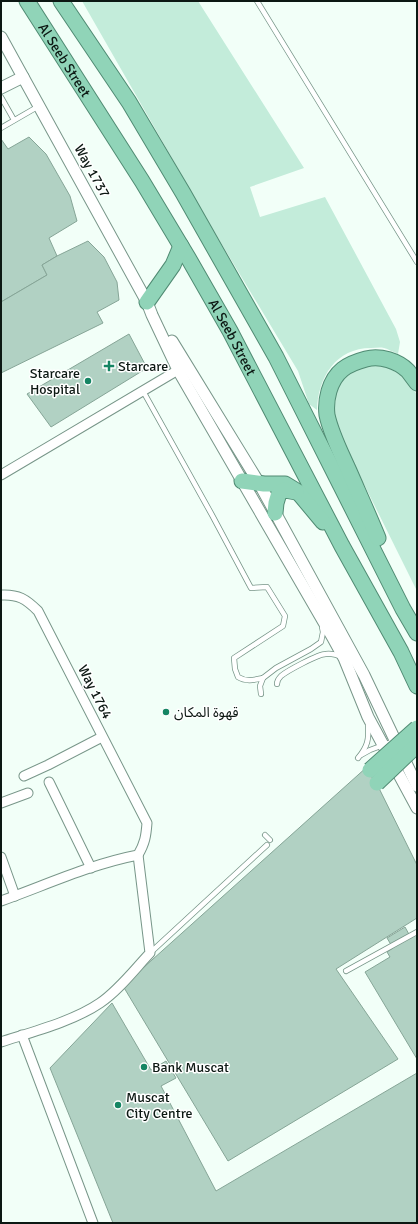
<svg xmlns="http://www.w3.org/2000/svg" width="418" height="1224" font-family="Signika,'Noto Sans Arabic',sans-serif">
<rect width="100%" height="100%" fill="#f2fff8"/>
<!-- green -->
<g fill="#c3ecda">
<path d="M82 1H198L304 168 250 187 260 217 325 197 396 329 400 342 398 354C393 352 388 349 384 348 380 347 375 348 371 348 336 348 318 377 317 410L309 404 298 371 212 228Z"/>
<path d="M364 365C370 365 378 364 383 366 397 370 410 382 417 395V591L344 444 336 423 333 409V401L341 378Z"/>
</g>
<!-- building -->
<g fill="#b1d1c3" stroke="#86a597">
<path d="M29 137 46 154 70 196 77 221 49 238 57 256 42 265 47 275 1 302V139L8 149Z"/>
<path d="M88 241 104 257 117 282 119 300 97 312 103 323 1 373V302L47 275 42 265 57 256Z"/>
<path d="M129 334 147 368 51 427 27 394Z"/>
<path d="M368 766 417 865V918L336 969 398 1059 228 1161 123 986Z"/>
<path d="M405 927 411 938 417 934V1059L365 972 390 957 387 952 393 948 387 938Z"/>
<path d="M112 1003 151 1070 166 1061 176 1078 161 1086 216 1191 417 1073V1223H113L50 1068Z"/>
</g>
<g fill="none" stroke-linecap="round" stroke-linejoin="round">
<defs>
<g id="service">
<path d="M257 1 417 262"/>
<path d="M1 97 14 120"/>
<path d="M1 128 39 106"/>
<path d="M143 391 212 515 251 588 267 587 285 616 283 626 234 658 235 669 238 677C246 682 254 680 263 678"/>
<path d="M277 684C277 681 278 679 281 676 287 671 318 654 326 654 331 653 337 655 342 657"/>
<path d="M261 694 260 686 263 678 276 668 311 649 321 642 323 632 322 627"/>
<path d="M361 755 370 750 394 741"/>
<path d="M358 758C368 746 369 739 368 725"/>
<path d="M265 835 270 840"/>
<path d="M150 953 267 845"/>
<path d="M346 971 417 932"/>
</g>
<g id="minor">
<path d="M1 475 178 370"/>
<path d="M1 595C18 594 26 599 38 611L147 823C146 836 145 843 138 855 91 864 46 885 1 901"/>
<path d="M24 776 48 765 102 737"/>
<path d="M49 782 91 868"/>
<path d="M1 803 28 793"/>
<path d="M1 857 15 896"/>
<path d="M22 1035 93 1223"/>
<path d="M1 1042C32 1032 74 1021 100 1003 119 990 134 970 150 953L138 855"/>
</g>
<g id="tertiary">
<path d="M1 37 23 77"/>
<path d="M1 88 23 77 147 302 152 315 178 370 333 638 344 658 368 717 417 808"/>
<path d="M172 341 259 483 364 675 417 786"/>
</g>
<g id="trunk">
<path id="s1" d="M27 1 142 181 190 261 230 331 342 546 401 652 417 686"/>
<path d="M61 1 129 102 183 193 276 357 403 609 417 633"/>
<path d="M147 302 173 265 181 246"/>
<path d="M242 481 264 484H285L298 492 323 522"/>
<path d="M275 513 276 503 279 493 285 490 296 492"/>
<path d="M378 538C369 516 359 494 349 471 341 453 331 434 327 415 326 407 327 398 329 391 335 371 347 364 366 359 380 355 398 361 408 371 411 375 414 379 417 383"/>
</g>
</defs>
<!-- service casing -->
<use href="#service" stroke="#789689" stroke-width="6"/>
<!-- minor casing -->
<use href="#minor" stroke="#789689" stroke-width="11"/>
<!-- tertiary casing -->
<use href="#tertiary" stroke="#789689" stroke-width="13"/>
<!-- trunk casing -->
<use href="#trunk" stroke="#508b73" stroke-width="17"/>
<!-- service -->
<use href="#service" stroke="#fff" stroke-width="4.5"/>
<!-- minor -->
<use href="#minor" stroke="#fff" stroke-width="9"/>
<!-- tertiary -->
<use href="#tertiary" stroke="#fff" stroke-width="11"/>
<!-- trunk -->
<use href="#trunk" stroke="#90d4b8" stroke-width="15"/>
<defs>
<g id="trunk-bridge">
<path d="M370 770 417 728"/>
<path d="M377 783 417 745"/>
</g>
</defs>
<!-- trunk-bridge casing -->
<use href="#trunk-bridge" stroke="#508b73" stroke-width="17" stroke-linecap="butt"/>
<!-- trunk-bridge -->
<use href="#trunk-bridge" stroke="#90d4b8" stroke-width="15"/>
</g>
<!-- markers -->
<g fill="#158563" stroke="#fff" stroke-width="1.5">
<path d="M107 360h4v4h4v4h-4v4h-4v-4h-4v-4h4z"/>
<circle cx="88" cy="381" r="4"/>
<circle cx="166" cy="712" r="4"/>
<circle cx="144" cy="1067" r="4"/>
<circle cx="118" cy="1105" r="4"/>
</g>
<g text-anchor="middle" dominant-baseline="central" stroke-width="3" stroke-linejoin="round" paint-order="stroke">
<!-- street labels -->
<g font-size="14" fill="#0c1813" stroke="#fff">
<text stroke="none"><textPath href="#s1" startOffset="70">Al Seeb Street</textPath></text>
<text transform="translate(92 171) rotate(61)">Way 1737</text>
<text stroke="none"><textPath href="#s1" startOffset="394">Al Seeb Street</textPath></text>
<text transform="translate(95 692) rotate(63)">Way 1764</text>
</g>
<!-- poi labels -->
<g font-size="14" fill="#0c1813" stroke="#fff" text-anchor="start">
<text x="118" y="366">Starcare</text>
<text x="80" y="373" text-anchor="end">Starcare<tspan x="80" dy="16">Hospital</tspan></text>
<text x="174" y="712">قهوة المكان</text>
<text x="152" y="1067">Bank Muscat</text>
<text x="126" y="1097">Muscat<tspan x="126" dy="16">City Centre</tspan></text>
</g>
</g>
<!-- border -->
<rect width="418" height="1224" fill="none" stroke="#0c1813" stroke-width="4"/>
</svg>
